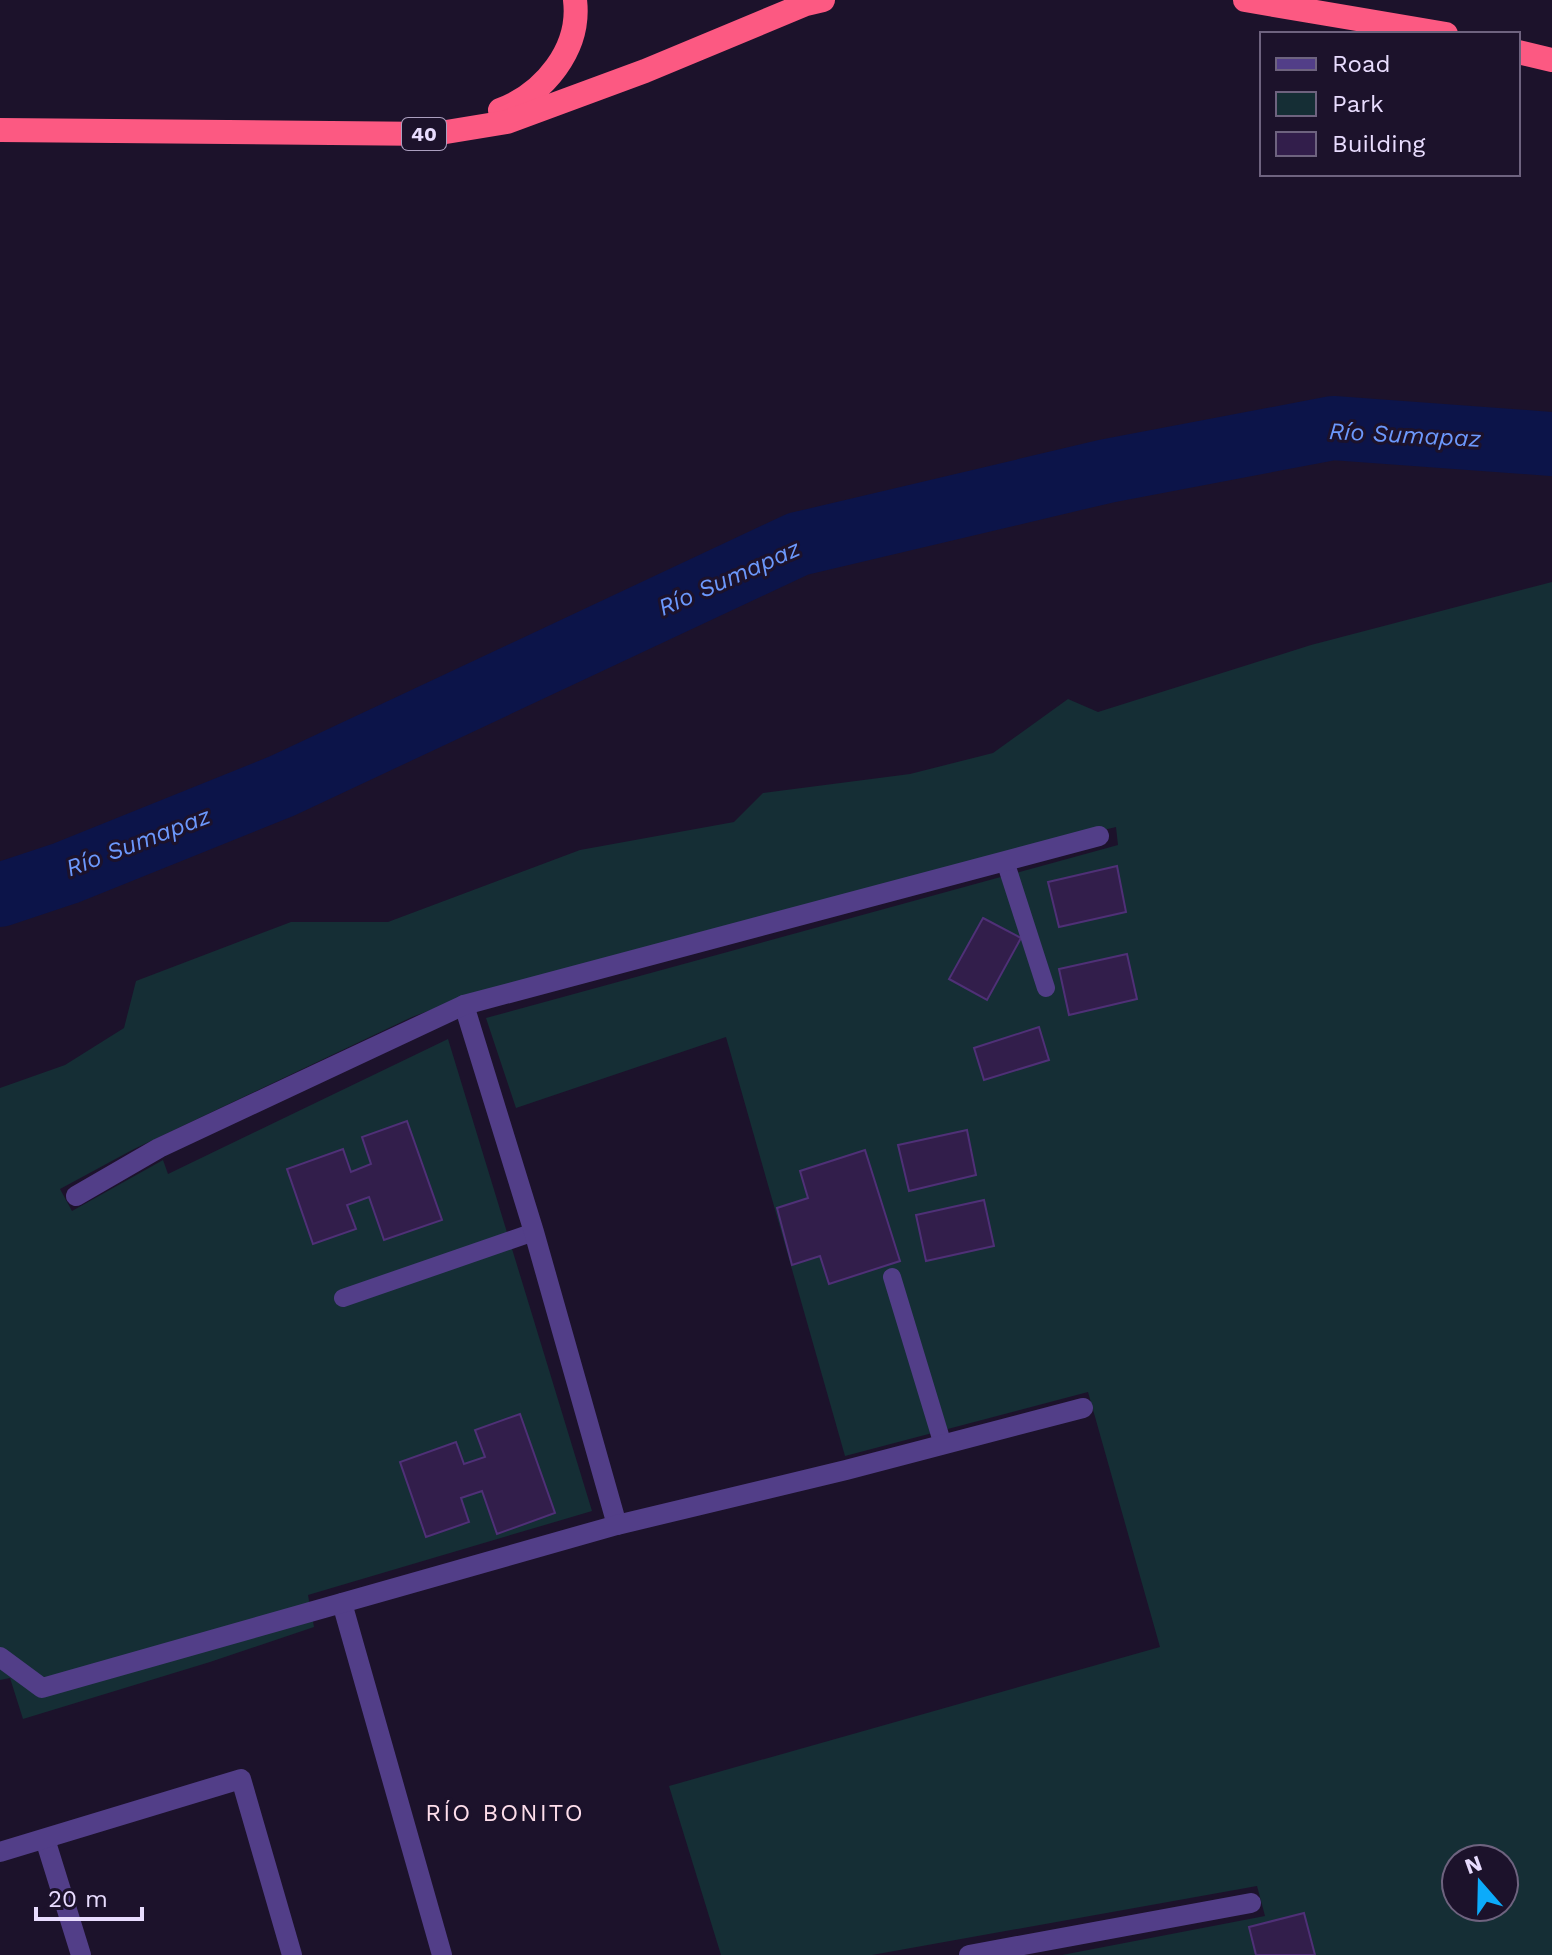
<svg xmlns="http://www.w3.org/2000/svg" width="1552" height="1955" font-family="'Work Sans',sans-serif">
<rect width="100%" height="100%" fill="#1c122b"/>
<!-- green -->
<path fill="#152e35" fill-rule="evenodd" d="M1552 582V1955H1062L1265 1916 1257 1886 872 1955H721L669 1786 1160 1647 1088 1392 845 1456 726 1037 516 1108 486 1018 1118 845 1116 827 947 868 460 999 412 1017 134 1149 60 1189 72 1211 163 1160 168 1174 448 1039 592 1511 308 1595 314 1627 210 1662 23 1719 10 1678 0 1680V1088L65 1065 124 1028 136 981 291 922H388L580 850 734 822 763 793 910 774 993 753 1068 699 1098 712 1311 645ZM1456 1859H1504V1907H1456Z"/>
<g fill="none" stroke-linecap="round" stroke-linejoin="round">
<!-- river -->
<path stroke="#0c1449" stroke-width="64" d="M0 895 66 873 282 786 798 544 1107 471 1333 428 1552 444"/>
</g>
<!-- building -->
<g fill="#321e4b" stroke="#4f3077" stroke-width="2">
<path d="M1117 866 1126 912 1059 927 1048 882Z"/>
<path d="M983 918 1021 938 987 1000 949 979Z"/>
<path d="M1127 954 1137 999 1069 1015 1059 969Z"/>
<path d="M1039 1027 1049 1060 984 1080 974 1048Z"/>
<path d="M407 1121 442 1220 384 1240 369 1197 347 1205 356 1229 313 1244 287 1169 343 1149 351 1172 371 1164 362 1137Z"/>
<path d="M967 1130 976 1175 909 1191 898 1145Z"/>
<path d="M865 1150 900 1261 829 1284 820 1256 792 1265 777 1208 808 1198 800 1171Z"/>
<path d="M984 1200 994 1246 926 1261 916 1215Z"/>
<path d="M520 1414 555 1513 497 1534 482 1491 461 1498 469 1522 426 1537 400 1462 456 1442 464 1464 485 1457 475 1430Z"/>
<path d="M1304 1913 1315 1955H1256L1249 1927Z"/>
</g>
<g fill="none" stroke-linecap="round" stroke-linejoin="round">
<!-- lane -->
<g stroke="#523e88" stroke-width="18">
<path d="M1005 861 1046 988"/>
<path d="M892 1277 943 1445"/>
<path d="M343 1298 534 1232"/>
</g>
<!-- street -->
<g stroke="#523e88" stroke-width="20">
<path d="M464 1005 534 1232 617 1525"/>
<path d="M76 1196 159 1148 464 1005 1099 836"/>
<path d="M342 1603 442 1955"/>
<path d="M0 1657 42 1688 617 1525 846 1470 1083 1408"/>
<path d="M45 1839 81 1955"/>
<path d="M0 1852 241 1779 292 1955"/>
<path d="M969 1955 1251 1903"/>
</g>
<!-- highway -->
<g stroke="#fc5982" stroke-width="24">
<path d="M1245 0 1446 34"/>
<path d="M1518 52 1552 60"/>
<path d="M500 110C544 94 581 49 575 0"/>
<path d="M0 130 434 134 507 122 645 71 806 4 823 0"/>
</g>
</g>
<g text-anchor="middle" dominant-baseline="central" stroke-width="6" stroke-linejoin="round" paint-order="stroke">
<!-- shield labels -->
<rect fill="#1c122b" stroke="#ab9fbf" stroke-width="2" x="402" y="118" width="44" height="32" rx="6"/>
<g font-size="20" font-weight="bold" fill="#e8dcfe">
<text x="424" y="134">40</text>
</g>
<!-- water labels -->
<g font-size="24" font-style="italic" fill="#6c98fc" stroke="#1c122b">
<text transform="translate(1405 435) rotate(3)">Río Sumapaz</text>
<text transform="translate(729 578) rotate(-24)">Río Sumapaz</text>
<text transform="translate(138 842) rotate(-21)">Río Sumapaz</text>
</g>
<!-- neighbourhood labels -->
<g font-size="24" letter-spacing="2" fill="#fedeeb" stroke="#1c122b">
<text x="505" y="1813">RÍO BONITO</text>
</g>
</g>
<!-- legend -->
<rect x="1260" y="32" width="260" height="144" fill="#1c122b" stroke="#6e637f" stroke-width="2"/>
<rect x="1276" y="58" width="40" height="12" fill="#523e88" stroke="#6e637f" stroke-width="2"/>
<text x="1332" y="72" font-size="24" fill="#e8dcfe">Road</text>
<rect x="1276" y="92" width="40" height="24" fill="#152e35" stroke="#6e637f" stroke-width="2"/>
<text x="1332" y="112" font-size="24" fill="#e8dcfe">Park</text>
<rect x="1276" y="132" width="40" height="24" fill="#321e4b" stroke="#6e637f" stroke-width="2"/>
<text x="1332" y="152" font-size="24" fill="#e8dcfe">Building</text>
<!-- north arrow -->
<g transform="translate(1480 1883) rotate(340)"><circle r="38" fill="#1c122b" stroke="#6e637f" stroke-width="2"/>
<path d="M0-6L14 30L0 20L-14 30Z" fill="#0cabfa"/>
<text y="-12" font-size="22" font-weight="bold" text-anchor="middle" fill="#e8dcfe">N</text>
</g>
<!-- scale -->
<path d="M36 1907v12h106v-12" fill="none" stroke="#e8dcfe" stroke-width="4"/>
<text x="48" y="1907" font-size="24" fill="#e8dcfe" stroke="#1c122b" stroke-width="6" paint-order="stroke">20 m</text>
</svg>
